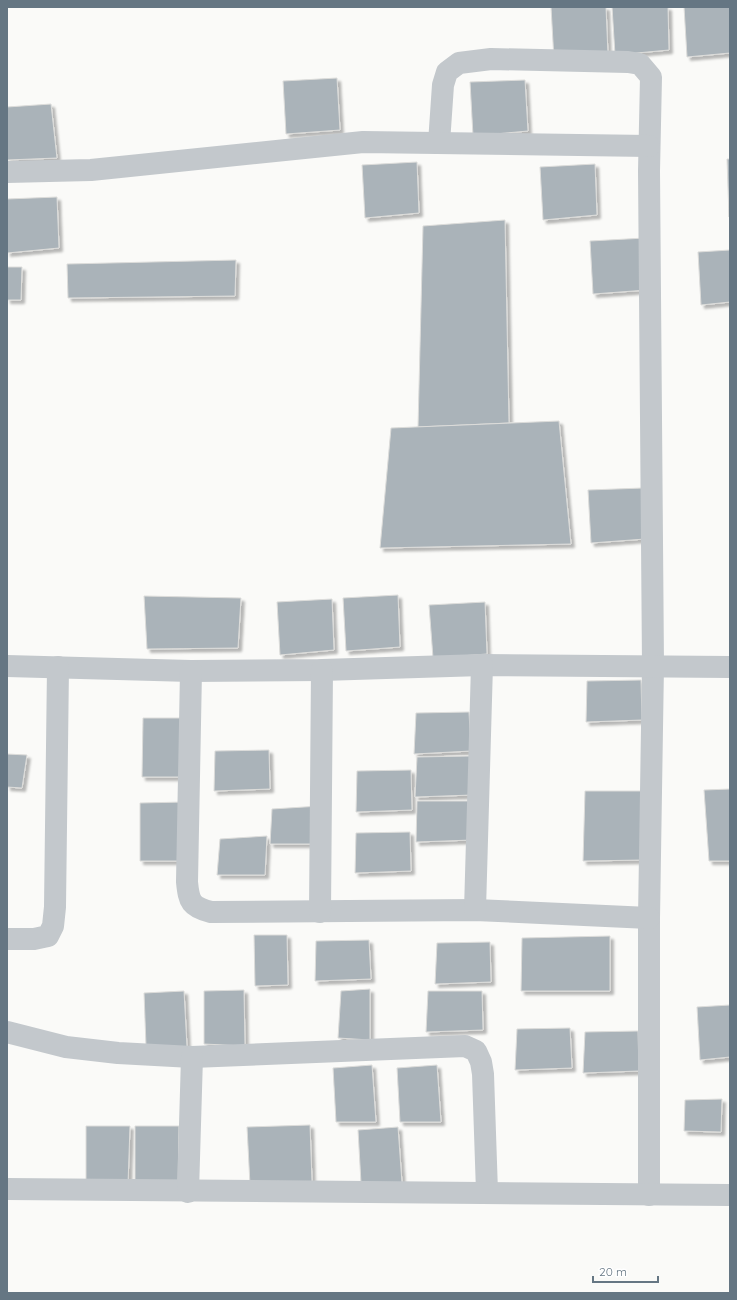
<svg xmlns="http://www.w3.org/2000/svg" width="737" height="1300" font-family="Quicksand,sans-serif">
<defs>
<filter id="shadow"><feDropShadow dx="3.5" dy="3.5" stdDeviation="1" flood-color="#0004"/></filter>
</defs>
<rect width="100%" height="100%" fill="#fafaf8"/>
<!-- building -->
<g fill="#aab3b9" stroke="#dcdcda" filter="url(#shadow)">
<path d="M551 7H606L608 55 554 60Z"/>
<path d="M612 7H668L669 50 615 55Z"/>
<path d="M684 7H730V53L687 57Z"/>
<path d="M337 78 340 130 286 134 283 81Z"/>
<path d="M525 80 528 131 473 136 470 82Z"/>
<path d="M51 104 57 158 7 160V107Z"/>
<path d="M727 159H730L729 217Z"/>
<path d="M417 162 419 213 365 218 362 165Z"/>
<path d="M595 164 597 215 543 220 540 167Z"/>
<path d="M57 197 59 248 7 253V199Z"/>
<path d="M505 220 509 423 418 427 423 226Z"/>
<path d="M645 238 647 290 593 294 590 241Z"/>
<path d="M730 250V302L701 305 698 252Z"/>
<path d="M236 260 235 296 68 298 67 264Z"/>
<path d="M7 267H22L21 300H7Z"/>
<path d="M559 421 571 544 380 548 391 428Z"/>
<path d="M643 488 645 539 591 543 588 490Z"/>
<path d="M398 595 400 647 346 651 343 598Z"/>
<path d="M144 596 241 598 238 648 147 649Z"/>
<path d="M332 599 334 650 280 655 277 602Z"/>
<path d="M485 602 487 654 433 658 429 605Z"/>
<path d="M641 680 642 720 586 722 587 681Z"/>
<path d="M469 712 471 751 414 754 416 713Z"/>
<path d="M143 718H186L185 777H142Z"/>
<path d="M269 750 270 789 214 791 215 751Z"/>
<path d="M7 754 27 755 22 788 7 787Z"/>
<path d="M470 756 472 795 415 797 417 757Z"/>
<path d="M411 770 412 810 356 812 357 771Z"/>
<path d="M730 789V861H709L704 790Z"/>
<path d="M585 791H642L643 860 583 861Z"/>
<path d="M417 801H471L472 840 416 842Z"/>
<path d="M184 802 182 861H140V803Z"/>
<path d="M320 806 318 844H270L272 809Z"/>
<path d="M410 832 411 871 355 873 356 833Z"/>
<path d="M267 836 265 875H217L220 839Z"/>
<path d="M254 935H287L288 985 255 986Z"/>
<path d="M610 936V991H521L522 938Z"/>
<path d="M369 940 371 979 315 981 316 941Z"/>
<path d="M490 942 491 982 435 984 437 943Z"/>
<path d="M370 989V1040L338 1038 341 991Z"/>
<path d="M244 990 245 1046 204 1044V991Z"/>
<path d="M184 991 187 1047 146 1046 144 993Z"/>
<path d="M428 991H482L483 1030 426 1032Z"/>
<path d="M730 1005V1057L700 1060 697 1007Z"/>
<path d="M570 1028 572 1068 515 1070 517 1029Z"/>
<path d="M638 1031 639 1071 583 1073 585 1032Z"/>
<path d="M372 1065 376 1122H336L333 1068Z"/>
<path d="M437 1065 441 1122H400L397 1068Z"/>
<path d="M722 1099 721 1132 684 1131 685 1100Z"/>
<path d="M310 1125 312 1182 250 1185 247 1127Z"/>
<path d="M86 1126H130L128 1184H86Z"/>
<path d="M135 1126H179L178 1185H135Z"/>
<path d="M398 1127 402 1183H361L358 1130Z"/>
</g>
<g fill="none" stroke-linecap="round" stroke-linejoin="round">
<!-- minor -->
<g stroke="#c3c8cc" stroke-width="22">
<path d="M439 143 443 85 447 72 459 63 491 59 628 62 640 64 651 77 649 171 653 665 649 918V1195"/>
<path d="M7 172 91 170 363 142 649 146"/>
<path d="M7 666 191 671 322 670 482 665 730 667"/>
<path d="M191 671 187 882C189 902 191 907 211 912L475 910 649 918"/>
<path d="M475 910 482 665"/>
<path d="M320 912 322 670"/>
<path d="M7 939H34L48 936 53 926 55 907 58 667"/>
<path d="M7 1032 66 1047 118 1053 192 1057 465 1046 476 1051 481 1062 483 1074 487 1192"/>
<path d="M7 1189 730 1195"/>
<path d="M188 1192 192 1057"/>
</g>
</g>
<!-- border -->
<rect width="737" height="1300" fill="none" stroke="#657683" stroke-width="16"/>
<!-- scale -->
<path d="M593 1276v6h65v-6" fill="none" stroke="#657683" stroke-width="2"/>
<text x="599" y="1276" font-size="12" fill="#657683" stroke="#ffffff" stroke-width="3" paint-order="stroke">20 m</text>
</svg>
